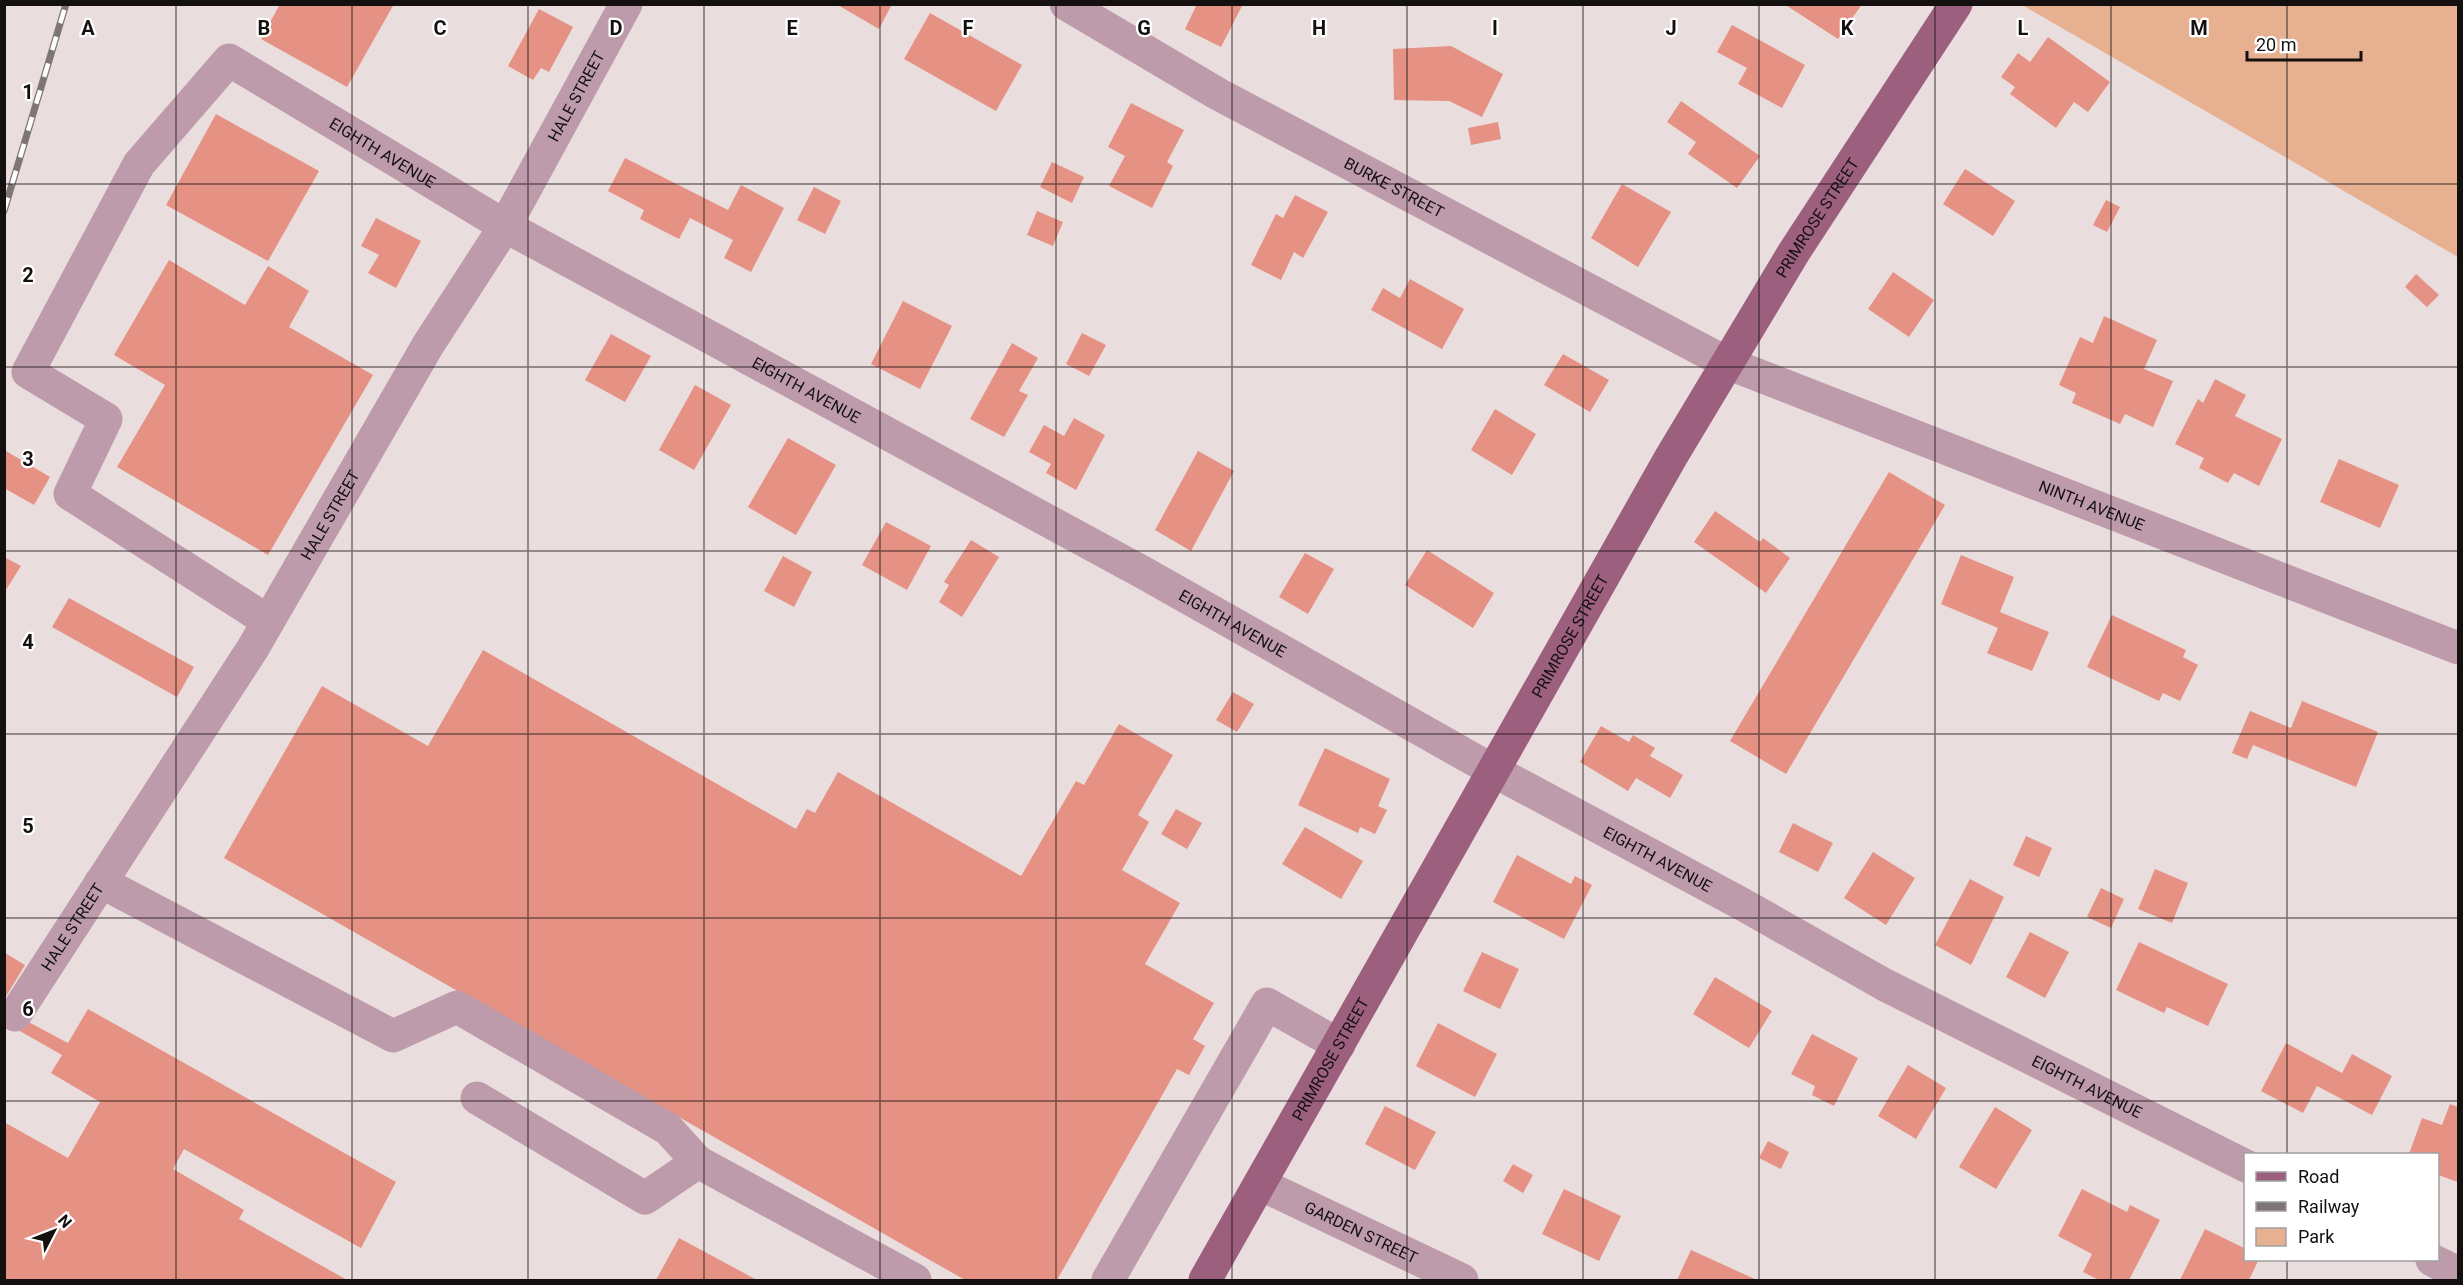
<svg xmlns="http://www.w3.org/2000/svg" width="2463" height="1285" font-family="Roboto,sans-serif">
<rect width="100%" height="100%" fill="#eaddde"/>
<!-- green -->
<path fill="#e6b091" d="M2022 5H2458V257Z"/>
<!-- building -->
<g fill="#e59284">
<path d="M280 4H394L347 87 261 39Z"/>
<path d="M836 4H892L879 29Z"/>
<path d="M1197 4H1243L1221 47 1185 29Z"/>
<path d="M1784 4H1862L1838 39Z"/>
<path d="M539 9 573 27 549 72 541 68 533 80 508 66Z"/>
<path d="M930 13 1022 65 996 111 904 59Z"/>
<path d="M1732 25 1805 65 1782 108 1738 84 1747 68 1717 52Z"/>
<path d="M2048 37 2110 82 2088 112 2074 102 2056 128 2010 94 2015 87 2001 77 2018 53 2030 62Z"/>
<path d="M1451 46 1503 74 1482 117 1449 101 1394 100 1393 49Z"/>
<path d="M1681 101 1760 156 1737 188 1688 154 1696 142 1667 122Z"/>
<path d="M1131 103 1184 130 1167 162 1173 166 1152 208 1109 186 1125 156 1108 147Z"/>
<path d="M216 114 319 171 268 261 166 205Z"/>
<path d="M1498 122 1501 139 1471 145 1468 128Z"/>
<path d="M625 158 728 210 741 185 784 208 751 272 724 258 733 240 690 218 679 239 640 219 644 210 608 191Z"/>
<path d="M1052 162 1084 177 1072 203 1040 187Z"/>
<path d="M1965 169 2015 201 1993 236 1943 204Z"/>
<path d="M1622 184 1671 212 1638 267 1591 238Z"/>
<path d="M814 187 841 201 825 234 797 220Z"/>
<path d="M1295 195 1328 212 1303 258 1294 252 1281 280 1251 265 1276 214 1283 218Z"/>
<path d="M2106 200 2120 207 2107 232 2093 225Z"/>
<path d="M1037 211 1063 222 1053 246 1027 235Z"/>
<path d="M376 218 421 241 396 288 368 273 379 255 361 246Z"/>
<path d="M169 260 245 305 268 266 309 291 289 327 373 375 268 555 117 467 165 385 114 355Z"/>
<path d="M1893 272 1934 300 1909 337 1868 309Z"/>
<path d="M2416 274 2439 295 2427 307 2405 287Z"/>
<path d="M1410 279 1464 309 1442 349 1371 310 1383 288 1400 298Z"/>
<path d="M903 301 952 326 920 389 871 364Z"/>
<path d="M2104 316 2157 340 2144 369 2173 381 2153 427 2125 414 2120 424 2072 403 2076 393 2059 385 2080 337 2093 343Z"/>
<path d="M1082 333 1106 345 1089 376 1066 364Z"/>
<path d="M611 334 651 356 625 402 585 380Z"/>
<path d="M1012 343 1038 358 1019 391 1028 395 1004 437 970 419Z"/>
<path d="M1563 354 1609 380 1590 412 1544 385Z"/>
<path d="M2215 379 2246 395 2235 416 2282 439 2259 486 2234 473 2228 483 2199 468 2204 458 2175 444 2198 399 2203 403Z"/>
<path d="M695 385 731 405 694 470 659 450Z"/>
<path d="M1495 409 1536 434 1512 475 1471 450Z"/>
<path d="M1074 418 1105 435 1076 490 1046 473 1051 464 1029 452 1044 425 1064 436Z"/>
<path d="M788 438 836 465 796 535 748 507Z"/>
<path d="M6 451 50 477 34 505 4 488Z"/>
<path d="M1198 451 1234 471 1191 551 1155 530Z"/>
<path d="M2339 459 2399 485 2380 528 2320 502Z"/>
<path d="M1889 472 1945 505 1786 774 1730 741Z"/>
<path d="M1715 511 1760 542 1763 538 1790 558 1766 593 1694 542Z"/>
<path d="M886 522 931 546 907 590 862 565Z"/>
<path d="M971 540 999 557 962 617 939 602 949 585 944 582Z"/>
<path d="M1427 550 1494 593 1473 628 1405 585Z"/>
<path d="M1305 553 1334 569 1308 614 1279 597Z"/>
<path d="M1961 555 2014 577 2000 612 2049 632 2032 671 1987 653 1998 628 1941 604Z"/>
<path d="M783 556 812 572 794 607 764 591Z"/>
<path d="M4 557 21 566 4 593Z"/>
<path d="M69 598 194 667 177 697 52 627Z"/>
<path d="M2112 615 2186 650 2183 657 2198 665 2180 701 2163 693 2159 701 2087 667Z"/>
<path d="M483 650 796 829 807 809 815 813 838 772 1021 876 1076 781 1084 785 1119 724 1173 755 1138 815 1149 822 1122 870 1180 903 1145 964 1214 1003 1193 1039 1205 1046 1189 1075 1177 1069 1057 1280H965L224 858 322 686 428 746Z"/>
<path d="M1233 692 1254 704 1237 732 1216 720Z"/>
<path d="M2302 701 2378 732 2356 787 2253 745 2247 759 2232 753 2250 711 2291 728Z"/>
<path d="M1601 726 1629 742 1633 735 1655 748 1650 756 1683 775 1670 798 1636 778 1628 791 1580 762Z"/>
<path d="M1325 748 1390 779 1378 806 1387 810 1375 834 1360 827 1358 833 1298 805Z"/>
<path d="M1176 809 1202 823 1187 849 1161 834Z"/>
<path d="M1793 823 1833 843 1818 872 1779 852Z"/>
<path d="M1305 827 1363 861 1341 899 1282 864Z"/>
<path d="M2026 836 2052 848 2039 877 2013 865Z"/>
<path d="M1873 852 1915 878 1886 925 1844 898Z"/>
<path d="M1517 855 1571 884 1575 876 1592 885 1564 939 1493 902Z"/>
<path d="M2155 869 2188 883 2172 923 2138 909Z"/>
<path d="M1970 879 2004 897 1971 965 1935 945Z"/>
<path d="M2101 888 2124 899 2111 928 2087 917Z"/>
<path d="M2030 932 2069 952 2045 998 2006 977Z"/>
<path d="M2139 942 2228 984 2208 1026 2167 1007 2164 1013 2116 990Z"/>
<path d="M1482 952 1519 969 1500 1009 1463 991Z"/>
<path d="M5 953 25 965 5 998Z"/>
<path d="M1715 977 1772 1011 1749 1048 1693 1014Z"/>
<path d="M4 1009 68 1043 88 1009 396 1182 361 1248 184 1149 173 1169 244 1210 239 1219 347 1280H4V1122L68 1158 100 1102 51 1073 62 1055 4 1022Z"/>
<path d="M1438 1023 1497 1054 1475 1097 1416 1066Z"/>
<path d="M1812 1034 1858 1058 1834 1106 1812 1095 1815 1086 1791 1074Z"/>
<path d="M2286 1043 2342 1073 2352 1054 2392 1076 2372 1115 2317 1086 2303 1113 2261 1091Z"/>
<path d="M1908 1065 1946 1088 1916 1139 1878 1116Z"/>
<path d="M2450 1104 2458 1107V1182L2438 1175V1154H2409L2422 1118 2442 1125Z"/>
<path d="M1385 1106 1436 1132 1415 1170 1365 1144Z"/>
<path d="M1995 1107 2032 1130 1996 1189 1959 1167Z"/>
<path d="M1768 1141 1789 1152 1781 1169 1759 1158Z"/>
<path d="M1513 1164 1533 1175 1523 1193 1503 1181Z"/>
<path d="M1564 1189 1621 1216 1599 1261 1542 1234Z"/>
<path d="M2082 1189 2127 1212 2130 1205 2160 1220 2129 1280H2099L2083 1272 2092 1254 2058 1236Z"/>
<path d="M2205 1229 2246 1249V1260L2258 1261 2249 1280H2180Z"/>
<path d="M679 1238 757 1280H656Z"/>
<path d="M1691 1250 1757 1280H1677Z"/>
</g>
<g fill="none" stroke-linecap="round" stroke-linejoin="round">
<!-- minor -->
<g stroke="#be9bab" stroke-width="33">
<path id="s1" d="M1066 4 1218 94 1727 363 2458 648"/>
<path id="s2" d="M268 621 70 494 106 419 28 372 139 164 229 60 505 226 1144 573 1494 771 1742 904 1885 985 2246 1166"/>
<path d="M101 882 393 1036 457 1007 668 1129 698 1162 915 1280"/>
<path id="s3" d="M15 1015 253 648 428 345 505 226 626 4"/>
<path d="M477 1098 645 1198 698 1162"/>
<path id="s4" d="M1260 1184 1462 1280"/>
<path d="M2432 1260 2458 1273"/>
<path d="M1108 1280 1267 1004 1339 1045"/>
</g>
<!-- major -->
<path stroke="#9c5f7e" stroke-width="33" id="s5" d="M1205 1280 1671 457 1794 252 1956 4"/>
<defs>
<path id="rail" d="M4 211 66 4"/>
</defs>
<!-- rail casing -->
<use href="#rail" stroke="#7e7676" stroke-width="7"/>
<!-- rail -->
<use href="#rail" stroke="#fff" stroke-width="4.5" stroke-dasharray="14" stroke-linecap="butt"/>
</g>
<!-- grid -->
<path fill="none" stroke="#141010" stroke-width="1.5" stroke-opacity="0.55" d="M176 4V1280M352 4V1280M528 4V1280M704 4V1280M880 4V1280M1056 4V1280M1232 4V1280M1407 4V1280M1583 4V1280M1759 4V1280M1935 4V1280M2111 4V1280M2287 4V1154M4 184H2458M4 367H2458M4 551H2458M4 734H2458M4 918H2458M4 1101H2458M2287 1260V1280"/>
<g text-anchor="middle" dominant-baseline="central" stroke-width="4.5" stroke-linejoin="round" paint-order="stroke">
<!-- street labels -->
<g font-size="16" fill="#141010" stroke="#fff">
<text stroke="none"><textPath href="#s3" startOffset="1077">HALE STREET</textPath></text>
<text stroke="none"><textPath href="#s2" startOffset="962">EIGHTH AVENUE</textPath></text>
<text stroke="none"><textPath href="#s1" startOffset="376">BURKE STREET</textPath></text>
<text stroke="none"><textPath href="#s5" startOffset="1226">PRIMROSE STREET</textPath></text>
<text stroke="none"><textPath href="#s2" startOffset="1448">EIGHTH AVENUE</textPath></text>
<text stroke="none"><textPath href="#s1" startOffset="1144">NINTH AVENUE</textPath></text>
<text stroke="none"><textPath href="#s3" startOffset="591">HALE STREET</textPath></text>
<text stroke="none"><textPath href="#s2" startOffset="1934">EIGHTH AVENUE</textPath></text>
<text stroke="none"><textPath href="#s5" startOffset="740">PRIMROSE STREET</textPath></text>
<text stroke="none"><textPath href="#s2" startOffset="2420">EIGHTH AVENUE</textPath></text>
<text stroke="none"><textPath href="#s3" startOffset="105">HALE STREET</textPath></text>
<text stroke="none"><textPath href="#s5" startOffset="254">PRIMROSE STREET</textPath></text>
<text stroke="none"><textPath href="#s2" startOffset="2906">EIGHTH AVENUE</textPath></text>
<text stroke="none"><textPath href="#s4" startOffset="112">GARDEN STREET</textPath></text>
</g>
</g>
<g font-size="20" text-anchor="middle" font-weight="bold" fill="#141010" stroke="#fff" stroke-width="4.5" stroke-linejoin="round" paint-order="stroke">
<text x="88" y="35">A</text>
<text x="264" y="35">B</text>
<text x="440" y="35">C</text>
<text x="616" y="35">D</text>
<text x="792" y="35">E</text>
<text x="968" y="35">F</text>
<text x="1144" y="35">G</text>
<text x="1319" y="35">H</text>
<text x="1495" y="35">I</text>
<text x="1671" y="35">J</text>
<text x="1847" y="35">K</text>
<text x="2023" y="35">L</text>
<text x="2199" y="35">M</text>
<text x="28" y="99">1</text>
<text x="28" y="282">2</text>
<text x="28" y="466">3</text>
<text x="28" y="649">4</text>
<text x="28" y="833">5</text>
<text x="28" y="1016">6</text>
</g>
<!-- border -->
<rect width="2463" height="1285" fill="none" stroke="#141010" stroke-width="12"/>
<!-- legend -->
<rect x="2244" y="1153" width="195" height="108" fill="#ffffff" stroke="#a19f9f" stroke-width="1.5"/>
<rect x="2256" y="1172" width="30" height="9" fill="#9c5f7e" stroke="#a19f9f" stroke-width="1.5"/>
<text x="2298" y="1183" font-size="18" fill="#141010">Road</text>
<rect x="2256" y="1202" width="30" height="9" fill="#7e7676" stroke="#a19f9f" stroke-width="1.5"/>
<text x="2298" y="1213" font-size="18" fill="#141010">Railway</text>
<rect x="2256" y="1228" width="30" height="18" fill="#e6b091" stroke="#a19f9f" stroke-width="1.5"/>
<text x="2298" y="1243" font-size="18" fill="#141010">Park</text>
<!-- north arrow -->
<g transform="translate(54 1231) rotate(48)" stroke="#ffffff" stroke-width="4.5" paint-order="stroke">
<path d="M0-4.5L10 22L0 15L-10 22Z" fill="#141010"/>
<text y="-9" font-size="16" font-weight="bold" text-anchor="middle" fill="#141010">N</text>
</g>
<!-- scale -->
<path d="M2247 51v9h114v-9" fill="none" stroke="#141010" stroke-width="3"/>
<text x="2256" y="51" font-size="18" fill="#141010" stroke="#ffffff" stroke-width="4.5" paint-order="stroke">20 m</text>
</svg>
